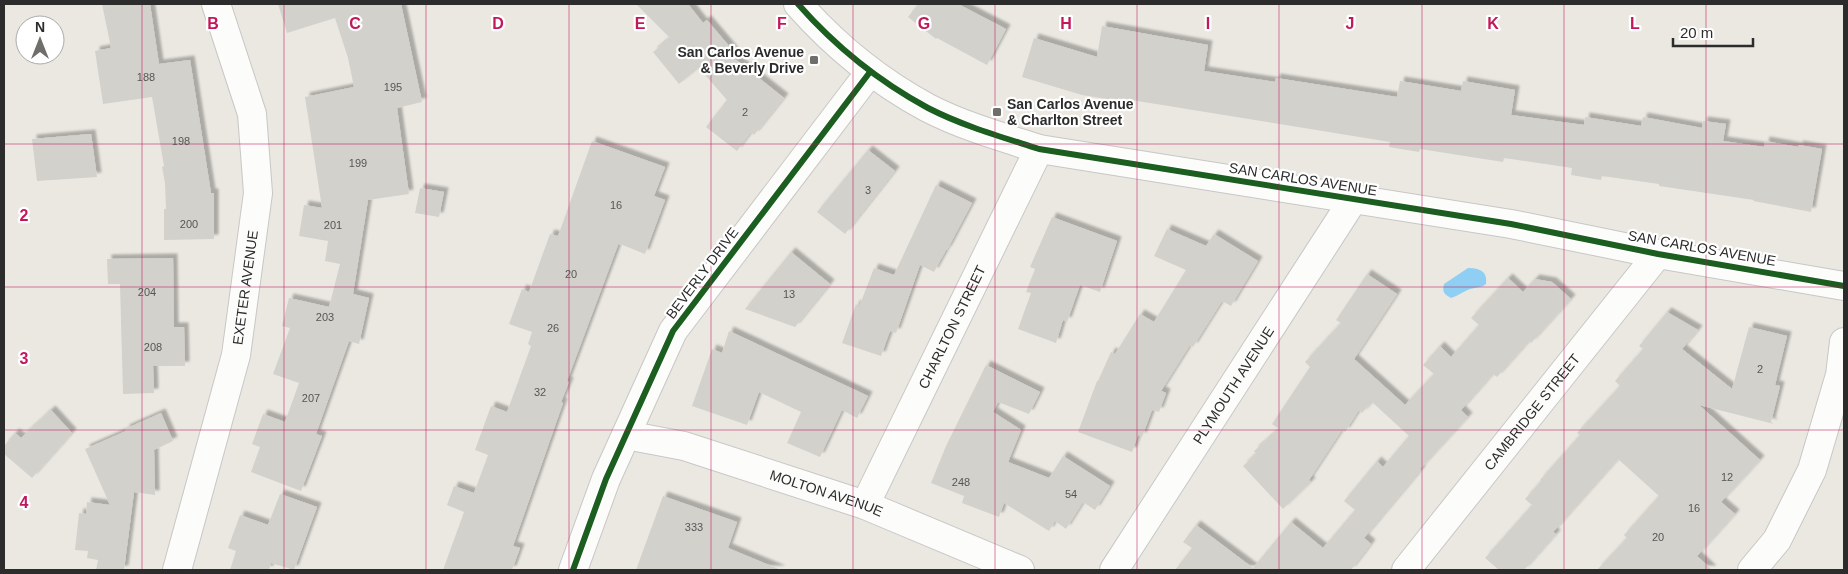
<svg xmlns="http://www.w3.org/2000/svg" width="1848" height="574" font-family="Helvetica,sans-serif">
<defs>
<filter id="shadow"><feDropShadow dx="4.5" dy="-4.5" stdDeviation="1" flood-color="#0004"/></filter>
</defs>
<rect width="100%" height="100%" fill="#ebe8e1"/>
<!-- water -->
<path fill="#8fcff3" d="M1468 268C1479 268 1488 271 1486 284 1481 288 1477 287 1470 289 1464 291 1458 296 1451 298 1444 294 1442 292 1444 284Z"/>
<!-- building -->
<g fill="#d3d1cc" filter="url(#shadow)">
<path d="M102 4H150L159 64 190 60 211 193H214V239L164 240V209H166L165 183 162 167 164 166 152 97 103 104 95 51 111 48Z"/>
<path d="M278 4H401L422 102 397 108 409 194 368 200 353 294 369 298 359 344 349 341 316 434 322 436 301 491 251 472 260 447 252 444 263 414 285 422 299 383 273 374 290 328 282 326 289 298 329 307 340 264 325 261 328 241 299 236 304 205 322 208 305 97 354 87 348 58 335 18 287 33Z"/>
<path d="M636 4H688L703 23 707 20 734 52 730 55 784 98 754 135 751 132 737 151 706 127 727 100 699 68 679 84 653 52 670 38Z"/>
<path d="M918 4H958L1006 29 987 65 937 38 936 39 908 17Z"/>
<path d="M1102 26 1208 45 1204 71 1275 82 1276 78 1397 97 1400 81 1461 91 1463 81 1515 90 1511 115 1584 125 1585 117 1641 126 1643 117 1702 128 1703 121 1726 124 1723 141 1764 147 1765 141 1798 147 1799 145 1822 149 1811 212 1753 201 1754 200 1659 186V184L1602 176 1601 180 1571 175 1572 168 1504 158 1503 162 1420 149 1419 152 1389 147 1390 142 1125 99 1124 102 1082 95 1022 77 1034 38 1097 57Z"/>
<path d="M91 134 97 177 37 181 32 139Z"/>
<path d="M592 141 665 167 654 196 665 200 645 254 620 244 618 245 567 381 569 382 561 402 563 403 513 546 520 548 512 570H443L464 512 447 505 454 486 474 493 488 455 475 450 491 406 507 412 531 346 528 344 532 332 509 324 522 289 529 292 550 234 558 236Z"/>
<path d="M868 150 895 171 845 234 817 212Z"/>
<path d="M936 185 972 203 947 250H946L934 272 920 265 896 333 890 331 881 356 842 343 856 304 859 307 874 268 894 275Z"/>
<path d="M420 188 444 192 439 217 415 213Z"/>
<path d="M1052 217 1117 241 1100 292 1080 285 1067 322 1063 320 1056 343 1018 329 1031 293 1026 292 1035 269 1030 267Z"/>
<path d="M1167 229 1206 246 1214 234 1258 261 1231 306 1222 301 1193 347 1190 345 1161 391 1166 393 1159 412 1152 410 1142 437 1138 435 1132 452 1078 432 1097 381H1098L1111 352 1115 354 1140 314 1154 322 1186 270 1154 256Z"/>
<path d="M791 252 830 284 795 327 745 309Z"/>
<path d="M173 258 174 327H184L185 366H153L154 393 123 394 120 284H108L107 259Z"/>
<path d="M1367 274 1397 294 1354 359 1405 405 1434 374 1423 365 1440 346 1451 357 1479 325 1471 318 1508 278 1523 292 1535 279 1552 282 1571 299 1531 343 1529 341 1497 377 1493 374 1461 410 1468 417 1420 469 1421 470 1364 538 1371 544 1351 570H1175L1192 548 1183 542 1196 525 1253 568 1291 522 1323 548 1355 510 1344 501 1377 461 1383 467 1409 436 1372 402 1362 413 1359 410 1345 432 1342 430 1309 480 1311 482 1283 509 1243 466 1256 454 1254 451 1279 429 1272 424 1310 367 1305 362 1341 323 1336 320Z"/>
<path d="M1667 312 1698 330 1682 349 1732 389 1749 327 1787 336 1775 385 1780 386 1771 422 1774 424 1699 405 1760 460 1721 502 1735 514 1697 556 1712 570H1597L1627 538 1624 535 1659 496 1618 459 1553 532 1556 534 1524 570H1499L1485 558 1532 505 1525 499 1541 481 1540 480 1580 435 1577 433 1620 386 1615 381 1643 349 1639 346Z"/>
<path d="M729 331 868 396 857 418 842 410 820 457 787 443 801 412 759 392 747 425 692 406 712 349 722 353Z"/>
<path d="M986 365 1040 392 1029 414 998 402 993 412 1021 430 1008 462 1049 478 1063 456 1110 486 1095 510 1083 502 1066 529 1055 521 1049 531 1004 503 999 517 962 503 964 496 931 483 946 446Z"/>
<path d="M51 410 72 433 32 478 4 454V446L15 433 21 438Z"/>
<path d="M161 413 173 441 154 450 155 495 134 492 124 570H96L98 560 87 558 88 551 75 550 79 513 86 514 87 502 110 505 85 449 126 431 125 429Z"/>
<path d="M280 494 317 507 294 570 271 563 269 570H230L236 551 228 548 240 515 268 525Z"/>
<path d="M663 496 737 522 728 548 781 570H636Z"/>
</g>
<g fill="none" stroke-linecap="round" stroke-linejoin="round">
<defs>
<g id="street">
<path id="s1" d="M626 435 684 446 865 505 1020 570"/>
<path id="s2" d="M865 505 1039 149"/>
<path id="s3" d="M177 570 236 355 258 193 252 114 216 4"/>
<path id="s4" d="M1114 570 1353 200"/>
<path id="s5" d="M1406 570 1658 254"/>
<path d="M1752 570 1777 540 1812 470 1840 375 1844 342"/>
</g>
<g id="secondary">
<path d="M798 4C835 46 878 81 928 108 963 126 1002 137 1039 149L1511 224 1658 254 1844 286"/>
<path d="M573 570 606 479 673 331 870 72"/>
</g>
</defs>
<!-- street casing -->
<use href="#street" stroke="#c8c7c7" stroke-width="30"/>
<!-- secondary casing -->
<use href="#secondary" stroke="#c8c7c7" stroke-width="30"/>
<!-- street -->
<use href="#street" stroke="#fcfcfa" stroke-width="28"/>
<!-- secondary -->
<use href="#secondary" stroke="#fcfcfa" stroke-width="28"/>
<defs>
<g id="cycleway">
<path d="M798 4C835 46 878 81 928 108 963 126 1002 137 1039 149L1511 224 1658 254 1844 286"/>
<path d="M573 570 606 479 673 331 870 72"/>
</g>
</defs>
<!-- cycleway casing -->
<use href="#cycleway" stroke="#fff" stroke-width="9"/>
<!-- cycleway -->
<use href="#cycleway" stroke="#1b5e20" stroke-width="6"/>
</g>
<!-- grid -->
<path fill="none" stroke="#c2185b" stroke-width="1" stroke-opacity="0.55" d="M142 4V570M284 4V570M426 4V570M569 4V570M711 4V570M853 4V570M995 4V570M1137 4V570M1279 4V570M1422 4V570M1564 4V570M1706 4V570M4 144H1844M4 287H1844M4 430H1844"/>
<!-- markers -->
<g fill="#6f6e6b" stroke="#fff" stroke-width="2">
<rect x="809" y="55" width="10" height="10" rx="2.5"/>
<rect x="992" y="107" width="10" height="10" rx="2.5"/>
</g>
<g text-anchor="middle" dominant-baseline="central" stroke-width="4.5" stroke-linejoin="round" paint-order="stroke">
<!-- number labels -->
<g font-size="11" fill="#565655">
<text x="146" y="77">188</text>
<text x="393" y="87">195</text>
<text x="745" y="112">2</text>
<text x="181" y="141">198</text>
<text x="358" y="163">199</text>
<text x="868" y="190">3</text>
<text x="616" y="205">16</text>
<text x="189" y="224">200</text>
<text x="333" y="225">201</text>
<text x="571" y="274">20</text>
<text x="147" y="292">204</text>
<text x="789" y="294">13</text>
<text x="325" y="317">203</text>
<text x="553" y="328">26</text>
<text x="153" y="347">208</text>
<text x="1760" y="369">2</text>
<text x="540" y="392">32</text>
<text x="311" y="398">207</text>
<text x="1727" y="477">12</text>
<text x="961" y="482">248</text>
<text x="1071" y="494">54</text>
<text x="1694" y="508">16</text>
<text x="694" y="527">333</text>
<text x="1658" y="537">20</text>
</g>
<!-- poi labels -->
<g font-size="14" font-weight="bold" fill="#2c2c2c" stroke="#fff" text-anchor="end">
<text x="804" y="52">San Carlos Avenue<tspan x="804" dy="16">&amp; Beverly Drive</tspan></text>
<text x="1007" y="104" text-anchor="start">San Carlos Avenue<tspan x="1007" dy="16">&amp; Charlton Street</tspan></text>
</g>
<!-- street labels -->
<g font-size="14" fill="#2c2c2c" stroke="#fff">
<text transform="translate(1303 179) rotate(9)">SAN CARLOS AVENUE</text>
<text transform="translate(1702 248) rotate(10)">SAN CARLOS AVENUE</text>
<text transform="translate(702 273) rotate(-53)">BEVERLY DRIVE</text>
<text stroke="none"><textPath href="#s3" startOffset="291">EXETER AVENUE</textPath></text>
<text stroke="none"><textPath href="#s2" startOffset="198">CHARLTON STREET</textPath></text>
<text stroke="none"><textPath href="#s4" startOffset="220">PLYMOUTH AVENUE</textPath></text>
<text stroke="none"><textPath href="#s5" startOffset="202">CAMBRIDGE STREET</textPath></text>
<text stroke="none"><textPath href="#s1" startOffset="209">MOLTON AVENUE</textPath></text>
</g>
</g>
<g font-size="16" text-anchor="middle" font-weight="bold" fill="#c2185b" stroke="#fff" stroke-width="4.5" stroke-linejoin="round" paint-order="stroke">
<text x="213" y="29">B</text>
<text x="355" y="29">C</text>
<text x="498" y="29">D</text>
<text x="640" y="29">E</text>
<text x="782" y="29">F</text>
<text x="924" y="29">G</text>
<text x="1066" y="29">H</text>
<text x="1208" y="29">I</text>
<text x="1350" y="29">J</text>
<text x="1493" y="29">K</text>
<text x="1635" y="29">L</text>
<text x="24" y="221">2</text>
<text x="24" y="364">3</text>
<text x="24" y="508">4</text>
</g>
<!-- border -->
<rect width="1848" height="574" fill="none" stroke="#2c2c2c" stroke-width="10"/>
<!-- north arrow -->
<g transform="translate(40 40)"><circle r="24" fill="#ffffff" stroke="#ababab"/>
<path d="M0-4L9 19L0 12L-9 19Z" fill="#6f6e6b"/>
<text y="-8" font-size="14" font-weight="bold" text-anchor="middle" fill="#2c2c2c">N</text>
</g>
<!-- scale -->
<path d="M1673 38v8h80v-8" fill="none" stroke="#2c2c2c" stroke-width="2.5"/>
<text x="1680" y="38" font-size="15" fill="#2c2c2c" stroke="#ffffff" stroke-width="4" paint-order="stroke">20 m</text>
</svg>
